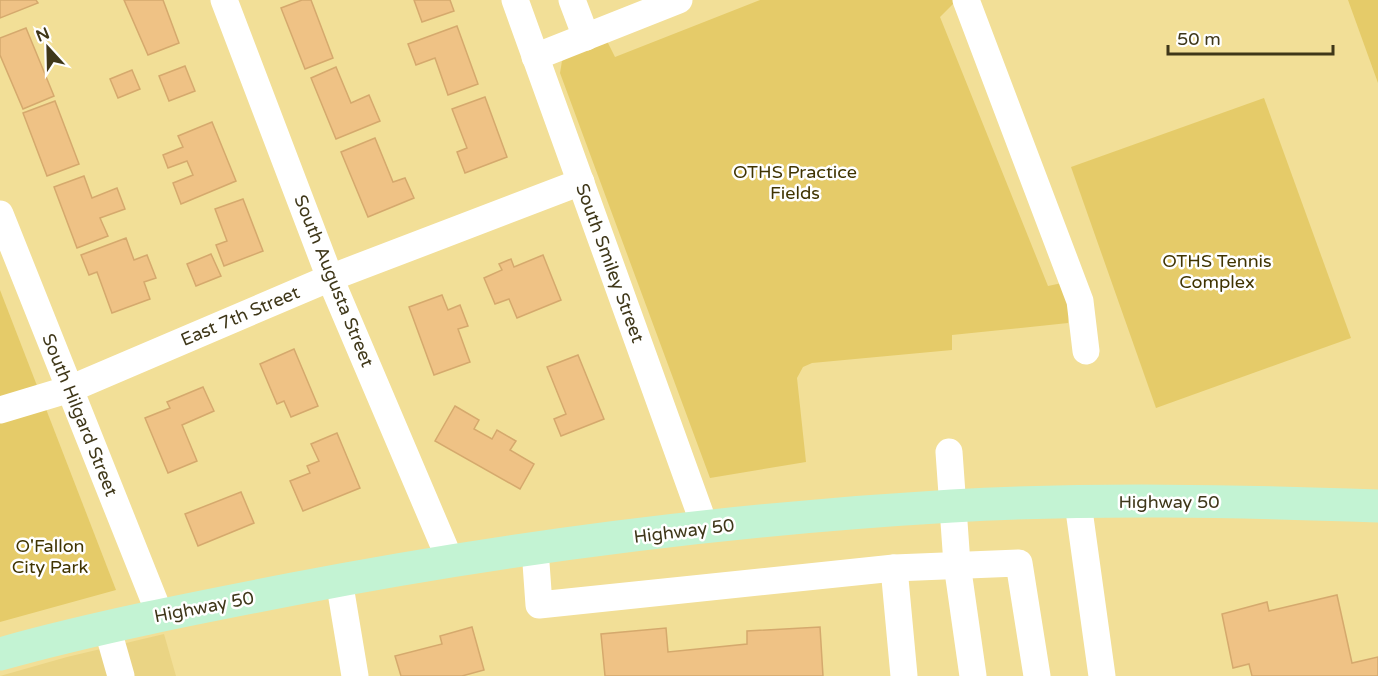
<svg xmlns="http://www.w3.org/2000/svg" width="1378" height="676" font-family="'Varela Round',sans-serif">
<rect width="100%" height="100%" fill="#f2df97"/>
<!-- built -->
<path fill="#ead484" d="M164 634 176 676H0L67 657Z"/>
<!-- green -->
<g fill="#e5cb69">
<path d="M760 0H953L954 3 940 17 1048 286 1062 283 1071 300 1068 323 952 335V350L812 363 803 367 797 378 806 462 710 478 560 73 562 61 583 49 607 41 615 57Z"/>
<path d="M1348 0H1378V83Z"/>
<path d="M1264 98 1351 338 1156 408 1071 167Z"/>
<path d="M0 290 116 590 0 622Z"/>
</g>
<!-- building -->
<g fill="#efc285" stroke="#d5a96d" stroke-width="1.5">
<path d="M0 0H36L38 3 0 18Z"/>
<path d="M124 0H163L179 43 148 55Z"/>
<path d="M302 0H311L333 58 305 69 281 8Z"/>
<path d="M414 0H450L454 11 422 22Z"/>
<path d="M457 26 478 84 448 95 435 58 416 65 408 44Z"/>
<path d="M26 28 54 96 23 109 0 55V38Z"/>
<path d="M185 66 195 91 169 101 159 76Z"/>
<path d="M336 67 351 103 369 95 380 121 336 139 311 78Z"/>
<path d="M132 70 140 89 118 98 110 79Z"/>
<path d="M485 97 507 157 465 173 457 152 467 148 452 109Z"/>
<path d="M55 101 79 164 47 176 23 113Z"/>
<path d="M212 122 236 181 181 204 173 183 193 175 187 161 168 168 163 155 183 147 178 136Z"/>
<path d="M375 138 393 182 405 178 414 198 368 217 341 152Z"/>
<path d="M84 176 92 198 117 188 125 209 100 218 108 236 77 248 54 187Z"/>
<path d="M243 199 263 251 224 266 216 245 227 241 215 209Z"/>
<path d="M126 238 134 260 147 255 156 278 144 282 150 299 112 313 97 272 89 275 81 255Z"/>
<path d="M211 254 221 276 196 286 187 264Z"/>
<path d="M543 255 561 300 517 318 509 299 495 304 484 278 502 270 499 264 511 259 514 267Z"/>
<path d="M442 295 448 310 460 305 468 326 458 329 470 362 434 375 409 307Z"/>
<path d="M294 349 318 406 291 417 284 401 277 404 260 364Z"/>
<path d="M578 355 604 419 561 436 554 419 566 414 547 367Z"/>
<path d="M203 387 214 411 182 425 197 461 168 473 145 418 170 408 167 402Z"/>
<path d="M455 406 479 420 474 429 492 439 497 430 516 441 510 450 534 464 520 489 435 441Z"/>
<path d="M337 433 360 488 303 511 290 481 310 473 307 466 319 461 311 444Z"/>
<path d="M241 492 254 523 198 546 185 514Z"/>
<path d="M1337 595 1352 663 1378 657V676H1252L1249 664 1233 668 1222 614 1267 602 1269 611Z"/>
<path d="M472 627 484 670 462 676H401L395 656 442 644 440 636Z"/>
<path d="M820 627 823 676H605L601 634 666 628 668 652 747 644V631Z"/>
</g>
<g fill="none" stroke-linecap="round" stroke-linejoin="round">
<!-- minor -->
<g stroke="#fff" stroke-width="27">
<path d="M224 0 330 278 450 560"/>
<path d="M515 0 705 527"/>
<path d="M572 0 586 37"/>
<path d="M966 0 1080 301 1086 351"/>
<path d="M535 57 679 0"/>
<path d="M0 214 160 615"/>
<path d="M0 410 70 389 330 278 581 182"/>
<path d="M949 452 957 564 973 676"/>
<path d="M1078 503 1102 676"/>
<path d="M535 549 539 605 894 568 1019 563 1037 676"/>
<path d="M894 568 904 676"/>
<path d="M339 580 355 676"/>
<path d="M107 627 121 676"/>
</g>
<!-- major -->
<path stroke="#c3f3d3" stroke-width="33" d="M0 654C97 627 195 608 293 589 510 547 731 519 952 506 1093 498 1236 501 1378 506"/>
</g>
<g text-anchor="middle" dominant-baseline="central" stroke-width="5" stroke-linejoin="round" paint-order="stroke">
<!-- park labels -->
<g font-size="18" fill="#403401" stroke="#fff">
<text x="795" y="172">OTHS Practice<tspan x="795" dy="21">Fields</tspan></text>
<text x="1217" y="261">OTHS Tennis<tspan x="1217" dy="21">Complex</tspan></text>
<text x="50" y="546">O'Fallon<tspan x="50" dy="21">City Park</tspan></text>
</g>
<!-- street labels -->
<g font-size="18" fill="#3f3719" stroke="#fff">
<text transform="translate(610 263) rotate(70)">South Smiley Street</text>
<text transform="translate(334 281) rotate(68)">South Augusta Street</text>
<text transform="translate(240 316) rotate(-23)">East 7th Street</text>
<text transform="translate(80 415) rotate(68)">South Hilgard Street</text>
<text x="1169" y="502">Highway 50</text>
<text transform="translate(684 531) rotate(-7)">Highway 50</text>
<text transform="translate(204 607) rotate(-11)">Highway 50</text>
</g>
</g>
<!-- north arrow -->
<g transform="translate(48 48) rotate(338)" stroke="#ffffff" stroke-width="4.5" paint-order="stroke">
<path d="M0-4.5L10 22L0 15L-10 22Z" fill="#3f3719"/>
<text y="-9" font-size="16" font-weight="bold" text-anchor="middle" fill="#3f3719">N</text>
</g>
<!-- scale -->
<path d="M1168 45v9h165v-9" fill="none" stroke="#3f3719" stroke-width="3"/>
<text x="1177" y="45" font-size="18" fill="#3f3719" stroke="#ffffff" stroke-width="4.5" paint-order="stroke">50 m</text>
</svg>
